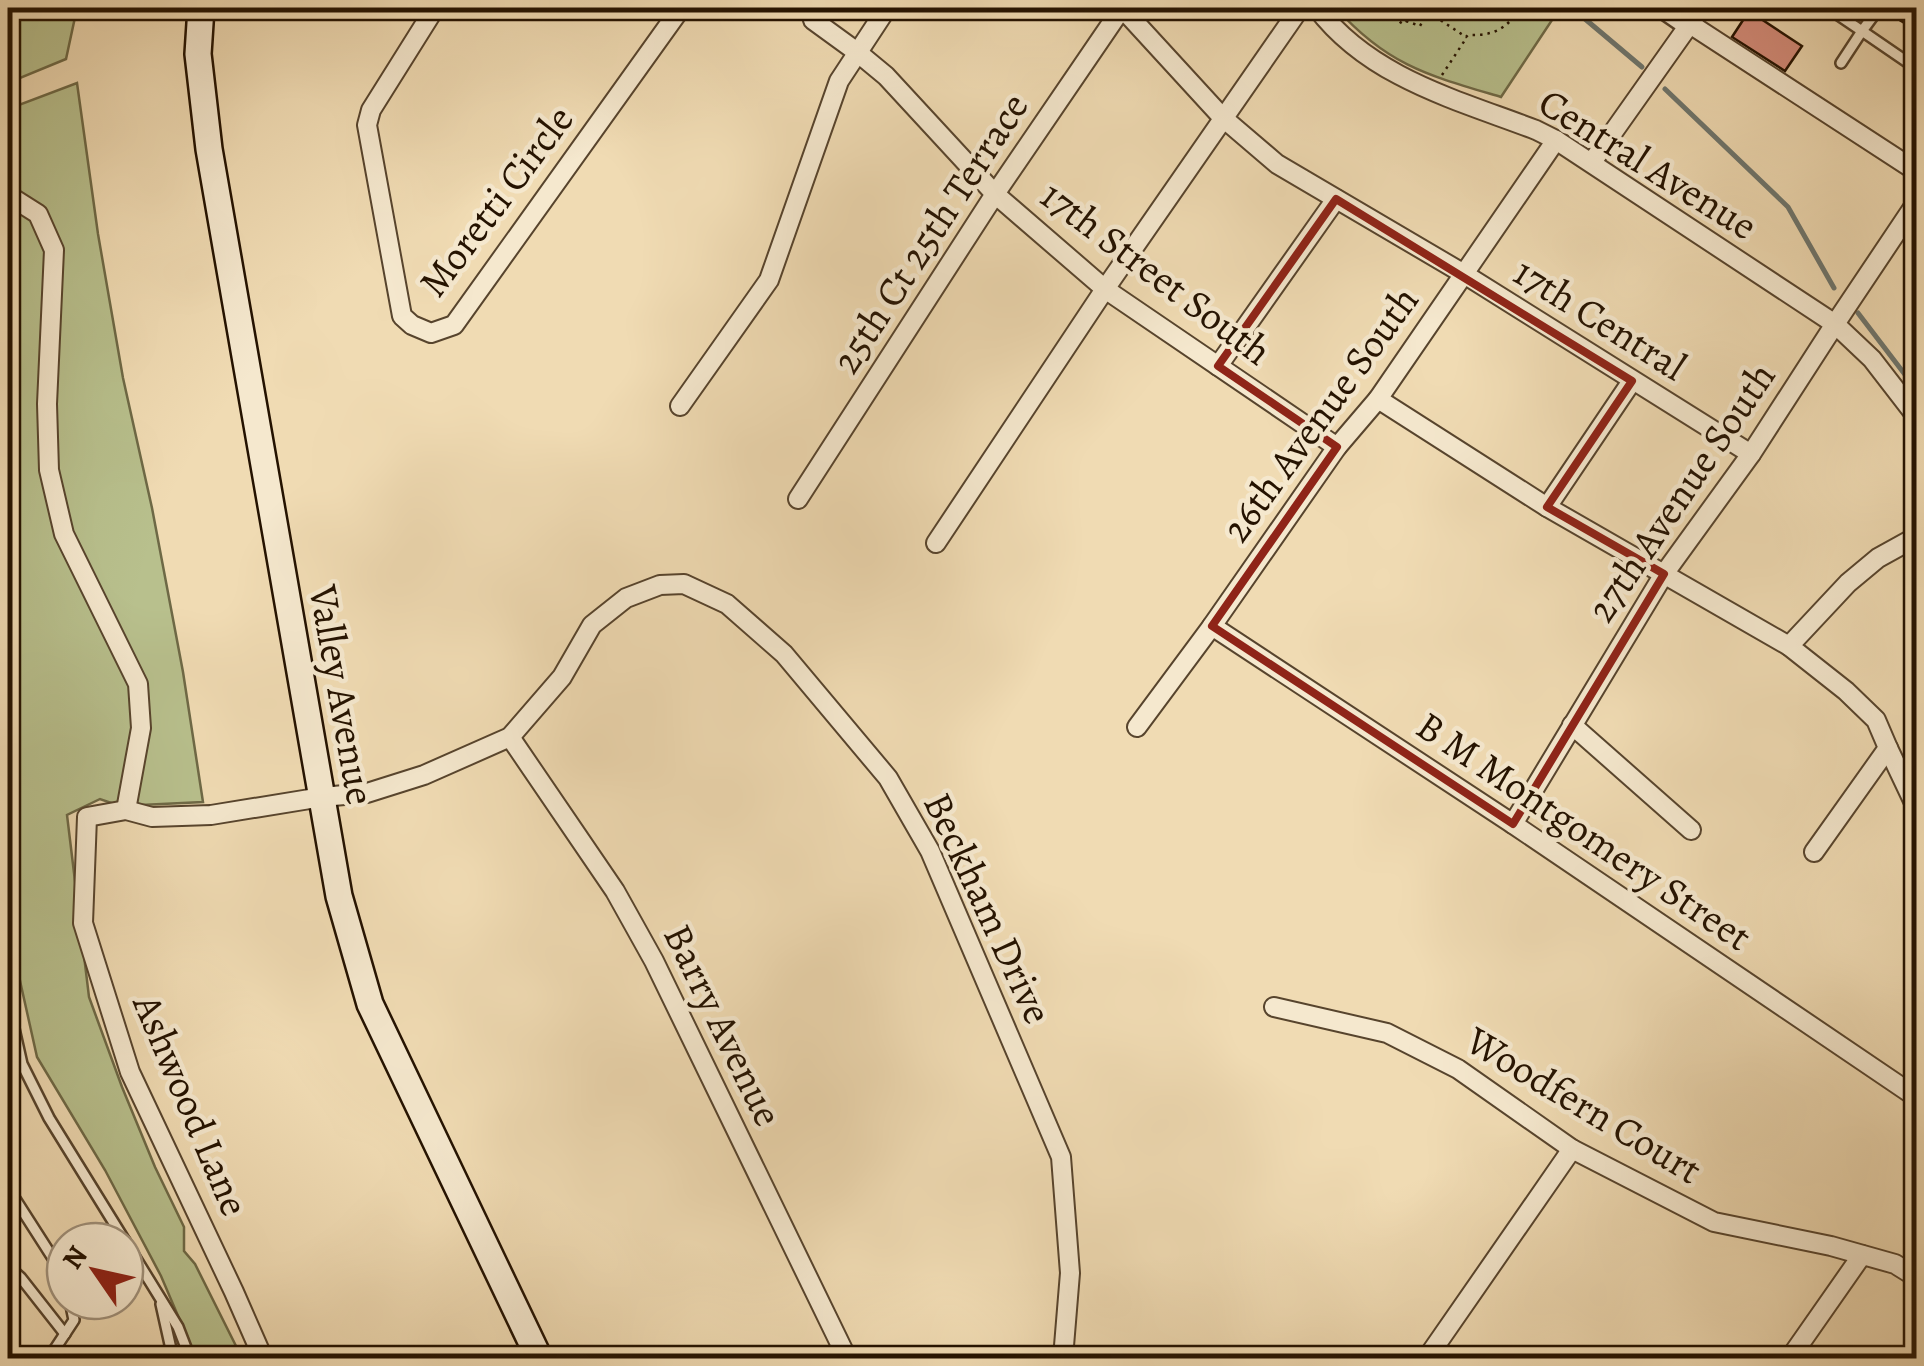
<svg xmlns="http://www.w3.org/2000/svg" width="1924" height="1366" font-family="Alegreya,serif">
<rect width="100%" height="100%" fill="#f0dbb3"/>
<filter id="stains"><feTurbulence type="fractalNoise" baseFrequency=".002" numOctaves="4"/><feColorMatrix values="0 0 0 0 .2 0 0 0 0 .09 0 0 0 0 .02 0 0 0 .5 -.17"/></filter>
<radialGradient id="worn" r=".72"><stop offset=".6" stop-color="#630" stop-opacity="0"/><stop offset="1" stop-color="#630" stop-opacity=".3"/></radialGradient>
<!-- green -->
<g fill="#b8c08d" stroke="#6e6946" stroke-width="2.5">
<path d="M8 8H77L66 59 8 83Z"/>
<path d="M1336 8H1560L1501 97C1430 76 1388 66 1336 8Z"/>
<path d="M77 83 98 234 123 378 152 508 183 672 203 802 120 806 100 799 67 815 89 997 122 1087 155 1167 184 1227V1251L195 1264 242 1358H196L161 1276 105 1170 37 1057 8 927V109Z"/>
</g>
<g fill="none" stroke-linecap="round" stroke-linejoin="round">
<!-- stream -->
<g stroke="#6e766e" stroke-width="5">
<path d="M1572 8 1642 67"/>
<path d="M1665 89 1788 207 1834 288"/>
<path d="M1858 313 1916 389"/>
</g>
</g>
<!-- building -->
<path fill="#d68d7c" stroke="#241200" stroke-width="2.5" d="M1749 11 1802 46 1785 71 1732 37Z"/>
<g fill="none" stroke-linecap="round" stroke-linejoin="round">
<defs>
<g id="lane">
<path d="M1654 8 1686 30"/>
<path d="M1828 8 1862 31 1841 63"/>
<path d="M1879 8 1862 31 1916 68"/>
<path d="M8 1002 22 1064 49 1118 125 1241"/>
<path d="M8 1188 65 1277"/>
<path d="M125 1241 178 1327 190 1358"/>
<path d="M8 1266 21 1278 65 1334"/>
<path d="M161 1304 173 1358"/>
<path d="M49 1358 74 1320 70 1301"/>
</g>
<g id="street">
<path d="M435 8 371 110 367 125 402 316 412 325 431 333 454 325 681 8"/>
<path d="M821 8 813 20 857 52 886 76 995 194 1105 289 1337 447"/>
<path d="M1122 8 1222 117 1277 164 1464 274 1751 454"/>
<path d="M1317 8C1370 78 1458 100 1536 130L1556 140 1835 324 1872 359 1916 416"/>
<path d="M1690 24 1916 171"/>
<path d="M1592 162 1701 8"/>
<path d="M8 195 38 214 54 250 47 404 49 470 64 534 138 684 141 728 126 810"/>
<path d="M1218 366 1336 199"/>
<path d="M1378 399 1547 507 1789 646"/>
<path d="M680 406 769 280 839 81 887 8"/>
<path d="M798 499 995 194 1122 8"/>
<path d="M1547 507 1632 381"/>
<path d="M936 543 1105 289 1300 8"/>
<path d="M1212 626 1513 824 1916 1097"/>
<path d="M1572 725 1691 830"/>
<path d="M1137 727 1212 626 1337 447 1378 399 1556 140"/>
<path d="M510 737 615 891 654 961 847 1358"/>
<path d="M1888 748 1916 807"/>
<path d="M1513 824 1664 574 1751 454 1835 324 1916 203"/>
<path d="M1814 852 1888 748 1876 720 1846 691 1789 646 1848 583 1878 558 1916 537"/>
<path d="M1274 1007 1387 1033 1458 1069 1572 1149 1714 1222 1831 1246 1895 1264 1916 1277"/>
<path d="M263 1358 234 1292 130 1072 83 923 87 817 126 810 152 817 211 815 322 797 367 793 424 775 510 737 562 677 592 625 626 598 660 585 684 584 727 604 784 654 888 778 930 851 1061 1157 1070 1273 1063 1358"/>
<path d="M1427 1358 1572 1149"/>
<path d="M1790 1358 1862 1255"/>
</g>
<g id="secondary">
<path d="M201 8 198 54 209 149 339 896 370 1004 539 1358"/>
<path d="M1906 8 1916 14"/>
</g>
</defs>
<!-- lane casing -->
<use href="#lane" stroke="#57442d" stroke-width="14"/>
<!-- street casing -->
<use href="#street" stroke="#57442d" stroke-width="22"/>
<!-- secondary casing -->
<use href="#secondary" stroke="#241200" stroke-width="30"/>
<!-- path -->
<g stroke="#241200" stroke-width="2.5" stroke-dasharray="2.5 5" stroke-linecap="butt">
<path d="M1384 8 1396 17"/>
<path d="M1422 8 1466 37 1468 35C1493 36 1507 29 1520 8"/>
<path d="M1401 15 1405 16 1406 21 1403 24 1397 20Z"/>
<path d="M1406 21 1420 26 1428 12"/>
<path d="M1442 75 1465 40"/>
</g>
<!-- lane -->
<use href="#lane" stroke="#f5e8ce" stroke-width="9"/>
<!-- street -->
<use href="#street" stroke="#f5e8ce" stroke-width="18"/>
<!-- secondary -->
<use href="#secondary" stroke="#f5e8ce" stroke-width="25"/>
</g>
<!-- marked area -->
<path fill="none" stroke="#8f2418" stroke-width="8" stroke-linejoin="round" d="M1336 199 1632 381 1547 507 1664 574 1513 824 1212 626 1337 447 1218 366Z"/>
<g text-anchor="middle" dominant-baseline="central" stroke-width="9" stroke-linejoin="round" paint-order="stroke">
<!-- street labels -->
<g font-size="40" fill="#241200" stroke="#f5e8ce">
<text transform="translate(1648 164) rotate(32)">Central Avenue</text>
<text transform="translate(496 201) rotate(-53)">Moretti Circle</text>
<text transform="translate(930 233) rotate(-57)">25th Ct 25th Terrace</text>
<text transform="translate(1156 273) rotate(37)">17th Street South</text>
<text transform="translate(1600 319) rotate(32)">17th Central</text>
<text transform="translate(1320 414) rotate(-54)">26th Avenue South</text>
<text transform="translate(1681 492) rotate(-56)">27th Avenue South</text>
<text transform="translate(342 695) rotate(80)">Valley Avenue</text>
<text transform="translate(1584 831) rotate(34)">B M Montgomery Street</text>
<text transform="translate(988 908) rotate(65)">Beckham Drive</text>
<text transform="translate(723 1025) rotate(64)">Barry Avenue</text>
<text transform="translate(191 1105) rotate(67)">Ashwood Lane</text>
<text transform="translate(1584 1105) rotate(31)">Woodfern Court</text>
</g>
</g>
<!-- margin -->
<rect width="1924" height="1366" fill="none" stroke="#f0dbb3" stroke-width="40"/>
<rect x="10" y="10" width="1904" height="1346" fill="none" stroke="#241200" stroke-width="5"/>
<rect x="20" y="20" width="1884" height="1326" fill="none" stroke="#241200" stroke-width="2.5"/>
<!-- north arrow -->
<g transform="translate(95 1271) rotate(304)"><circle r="48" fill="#f5e8ce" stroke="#a1927c" stroke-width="2.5"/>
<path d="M0-8L18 38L0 25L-18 38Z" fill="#8f2418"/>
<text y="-15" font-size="28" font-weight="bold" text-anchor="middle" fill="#241200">N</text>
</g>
<rect width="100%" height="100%" filter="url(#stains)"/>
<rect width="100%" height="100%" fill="url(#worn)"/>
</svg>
